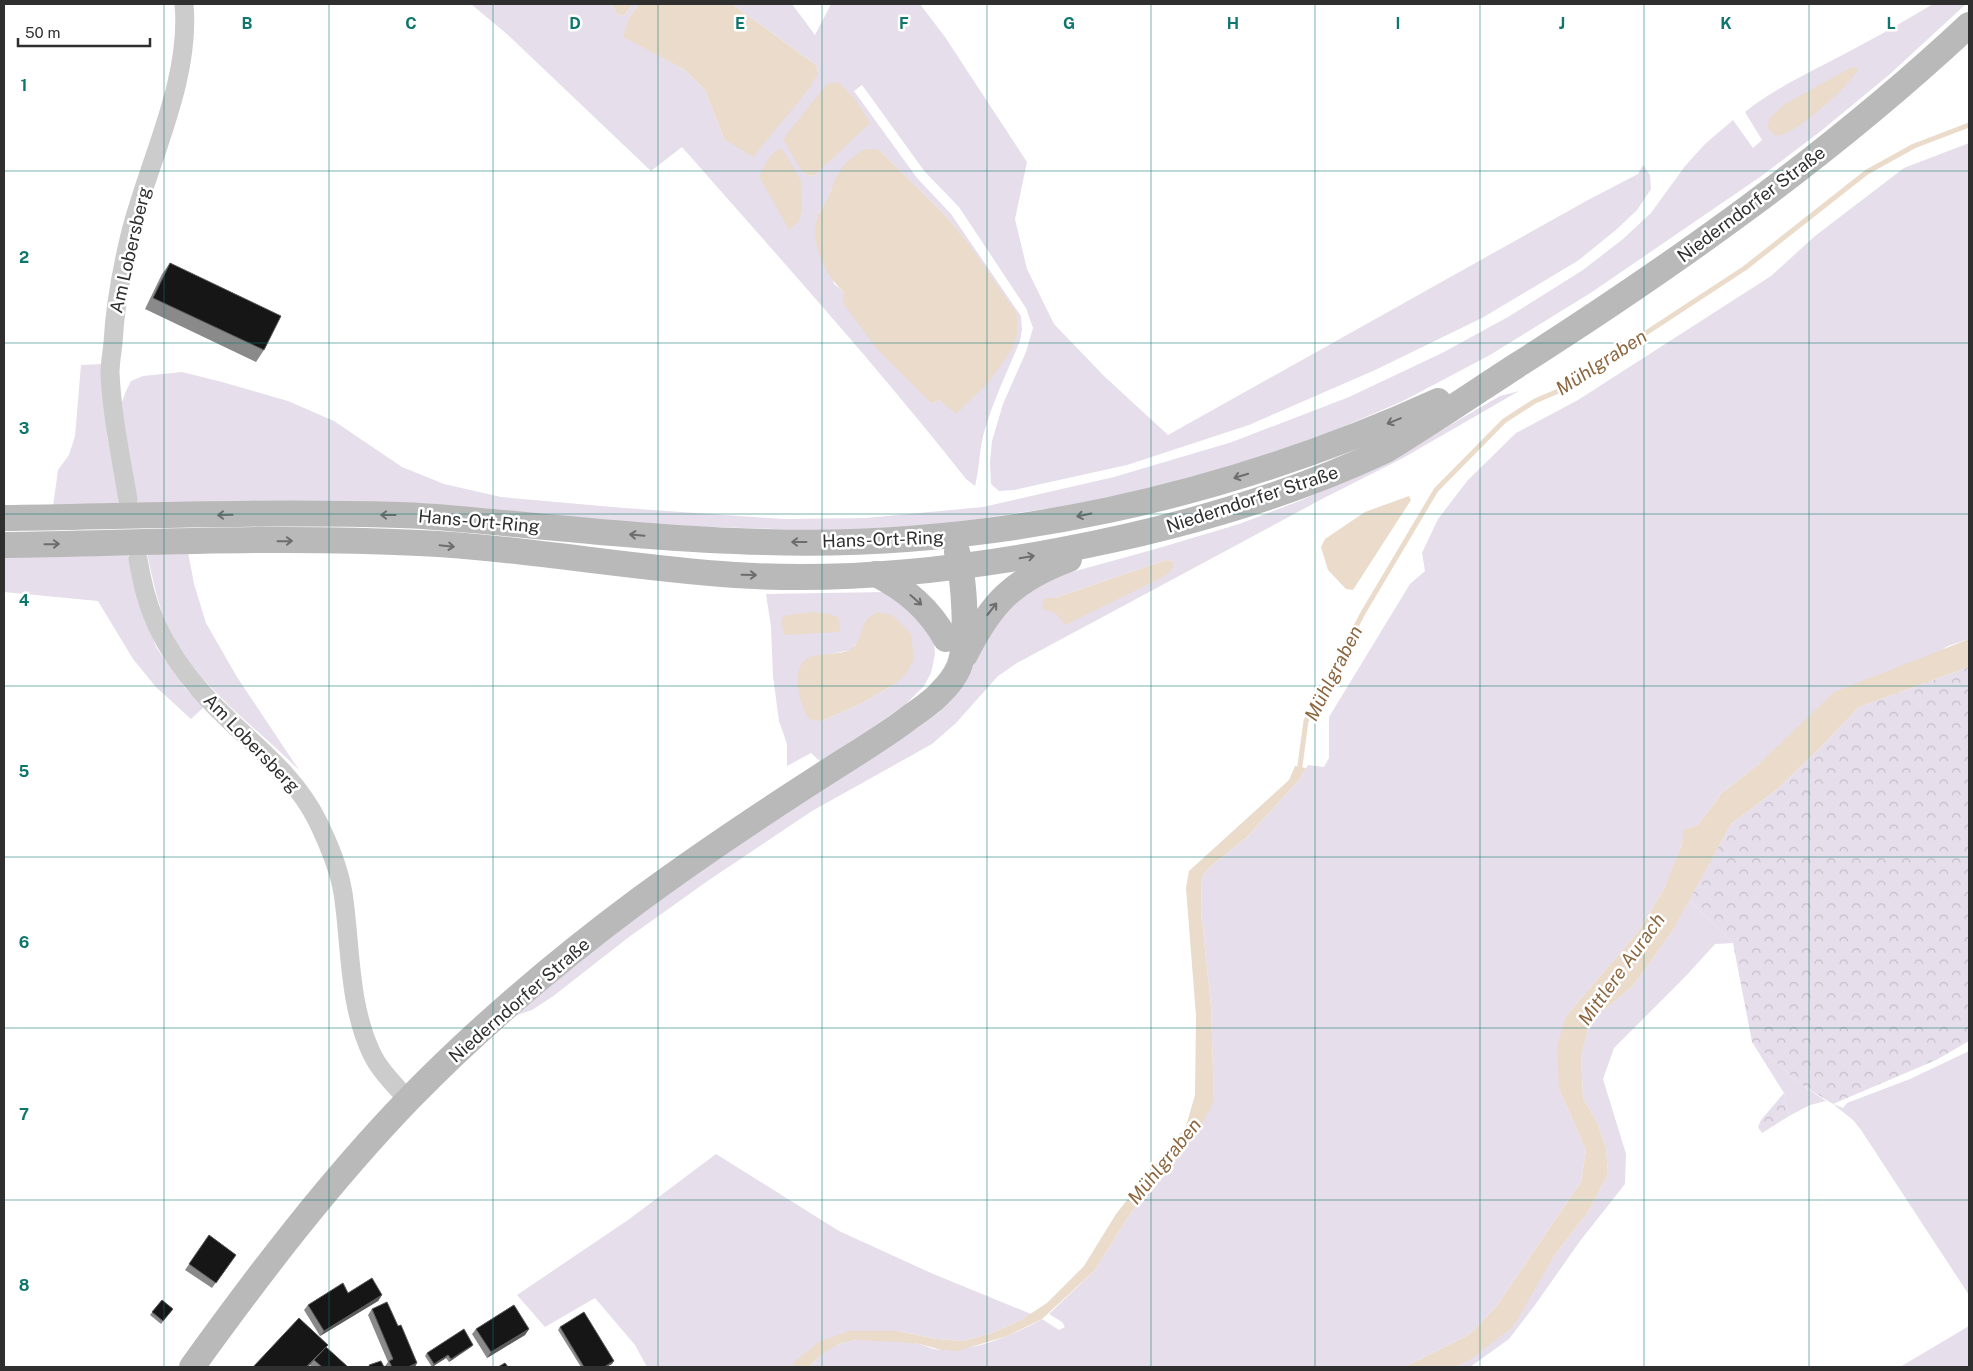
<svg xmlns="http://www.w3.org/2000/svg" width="1973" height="1371" font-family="'Public Sans',sans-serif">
<defs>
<pattern id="forest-crowns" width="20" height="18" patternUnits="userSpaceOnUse" patternTransform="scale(1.25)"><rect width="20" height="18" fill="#e6deeb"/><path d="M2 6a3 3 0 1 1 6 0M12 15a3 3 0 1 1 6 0" fill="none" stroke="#c6bfca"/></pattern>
</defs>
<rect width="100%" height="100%" fill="#fff"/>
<!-- green -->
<g fill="#e6deeb" fill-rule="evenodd">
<path d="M471 4H612L617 14 624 16 632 4H639L629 18 624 37 685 70 705 90 724 139 818 72 816 65 732 4H792L815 35 831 4H920L945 37 1027 162 1015 219 1027 269 1054 324 1104 376 1168 435 1588 200 1638 174 1643 165 1650 175 1651 189 1637 210 1617 229 1579 260 1482 318 1373 371 1249 425 1127 465 1014 490 999 491 991 484 990 462 992 441 1003 404 1026 352 1033 328 1026 308 959 207 925 172 862 85 854 91 917 178 951 214 1021 316 1022 330 1020 341C1008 370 994 399 985 429 979 448 980 467 975 486L966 479C876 365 778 256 682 147L651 171 508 35ZM869 123 815 175 809 176 802 171ZM879 150 945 215 968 243 956 413 939 400 932 404 844 292 834 284 819 212 827 201 831 189Z"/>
<path d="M1933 4H1966L1890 74 1821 131 1760 177 1592 292 1490 355 1403 401 1326 434 1224 470 1113 499 883 533 138 506 124 427 122 402 126 391 131 381 143 376 182 372 222 382 288 401 334 421 402 467 444 484 501 497 624 508 783 519 866 518 983 507 1114 477 1232 442 1349 397 1442 353 1508 317 1583 270 1623 239 1651 213 1685 166 1705 144 1733 120 1753 148 1762 140 1745 112C1771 91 1802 76 1831 61 1866 43 1900 24 1933 4Z"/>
<path d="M1969 143V639L1948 646 1759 764 1722 793 1698 825 1684 830 1682 843 1674 867 1665 887 1638 932 1566 1016 1559 1089 1586 1150 1581 1182 1496 1307 1470 1334 1405 1367H809C814 1363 818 1357 823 1353 849 1333 888 1339 919 1344 926 1346 934 1350 941 1350 974 1352 1014 1335 1042 1319L1059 1330 1065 1327 1062 1322 1049 1314 1095 1270 1126 1220 1142 1198 1170 1168 1214 1101 1211 1006 1201 911 1202 876 1211 866 1246 838 1299 780 1308 765 1324 767 1329 758V717L1410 584 1425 571 1422 553 1438 519 1468 480 1516 433 1578 400 1771 276 1815 236 1904 168Z"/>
<path d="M102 364 107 435 120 506H53L58 470 69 455 75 436 81 365Z"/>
<path d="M1519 391 1403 458 1322 499 1017 663 998 676 956 723 932 744 812 811 709 880 629 937 552 997 532 1010 517 1015 555 982 681 881 895 743 937 714 949 703 971 672 991 626 1006 605 1061 575 1159 548 1239 524 1302 500 1400 454 1500 396ZM1166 560 1173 562 1065 624 1061 618 1052 611 1045 598H1055Z"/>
<path d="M188 552 194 584 206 623 237 677 299 770C252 723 191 682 165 620 156 598 152 575 147 553Z"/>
<path d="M128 553 134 582 156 647 185 688 204 707 191 719 156 687 133 659 98 601 4 592V556Z"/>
<path d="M884 592 906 601 934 642 935 654 931 673 924 686 906 704 822 763 811 753 787 766V744L779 721 773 676 771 627 766 594ZM866 620 895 684 862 703 822 721 809 658 851 650 859 640Z"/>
<path d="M1689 900 1733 943 1715 944 1685 977 1614 1048 1603 1079 1626 1154 1625 1184 1580 1241 1535 1305 1509 1339 1470 1367H1455L1468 1361 1554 1256 1588 1212 1608 1174 1606 1148 1598 1124 1583 1098 1581 1055 1590 1022 1633 986 1673 930Z"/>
<path d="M1752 1042 1802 1085 1826 1101 1810 1105 1789 1116 1784 1093Z"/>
<path d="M1969 1051V1295L1861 1130 1853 1120 1833 1104 1843 1108 1847 1103 1910 1079Z"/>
<path d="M716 1154 839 1231 931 1273 1031 1314 1021 1320 992 1333 963 1341 937 1339 897 1331H849L797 1360 791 1367H647L635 1345 595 1298 545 1327 517 1295 628 1220Z"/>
<path d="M1969 1326V1367H1900Z"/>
</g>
<!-- forest -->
<g fill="url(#forest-crowns)">
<path d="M1969 667V1041L1936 1060 1833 1104 1802 1085 1752 1042 1733 943 1689 900 1731 824 1775 791 1818 750 1859 707Z"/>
<path d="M1784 1093 1789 1116 1762 1133 1758 1127 1761 1120Z"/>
</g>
<!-- water -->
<g fill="#eadbcb">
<path d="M612 4H632L624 16 617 14Z"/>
<path d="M639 4H732L816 65 818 73 808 90 753 157 724 139 705 90 685 70 623 37 629 18Z"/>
<path d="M1852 67 1858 68C1854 83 1801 128 1786 133 1783 135 1778 135 1775 136L1767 127 1770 118 1785 104Z"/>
<path d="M838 82 855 99 870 123 815 175 809 176 802 171 783 139 827 84Z"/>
<path d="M779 149 783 150 801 181 802 209 799 221 789 230 759 176 770 156Z"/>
<path d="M865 149 879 150 945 215 968 243 1017 314V335L1012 349 988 383 956 414 939 400 932 404 877 349 843 303 844 292C824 275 808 239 819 213 821 208 825 204 827 200 839 172 838 166 865 149Z"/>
<path d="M1409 496 1411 500 1353 590 1346 589 1328 570 1321 547 1325 539 1365 512Z"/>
<path d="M1166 560 1173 562C1174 569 1168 573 1163 577L1065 625C1059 615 1053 611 1042 609L1045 598H1055Z"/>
<path d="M810 612 830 614 839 618 840 632 785 635 781 624 783 616Z"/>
<path d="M877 612 892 615 911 634 914 660 906 673 895 684 862 703 822 721 809 719C800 705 788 666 810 657 821 653 843 655 851 649 861 642 860 631 865 622 867 618 873 615 877 612Z"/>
<path d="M1969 639V667L1859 707 1818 750 1775 791 1731 824 1673 930 1633 986 1590 1022 1581 1056 1583 1098 1598 1124 1606 1148 1608 1174 1588 1212 1554 1256 1513 1327 1468 1361 1455 1367H1405L1470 1334 1496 1307 1581 1182 1586 1150 1559 1089 1557 1046 1566 1016 1638 932 1665 887 1682 844 1683 830 1698 825 1722 793 1759 764 1834 692Z"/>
<path d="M1295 766 1306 768 1299 780 1246 838 1211 866 1202 876 1201 911 1211 1006 1214 1101 1195 1137 1142 1198 1126 1220 1095 1270 1042 1319 1007 1336 958 1351 941 1350 920 1344 898 1342 855 1340 839 1344 822 1354 809 1367H791L796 1360 820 1341 849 1331H897L937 1339 963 1341 992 1333 1021 1320 1047 1303 1084 1266 1116 1214 1186 1126 1195 1095 1196 1016 1186 888 1189 871 1289 780Z"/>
</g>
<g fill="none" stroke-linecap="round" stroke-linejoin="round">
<!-- stream -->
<path stroke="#eadbcb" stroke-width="5" d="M1299 773 1306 721 1363 613 1436 490 1504 421 1535 401 1556 392 1745 268 1867 172 1914 146 1969 125"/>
<!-- minor -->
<g stroke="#ccc" stroke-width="19">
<path d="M128 500C121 458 112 416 110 373 110 363 112 353 113 343 115 305 122 268 131 231 150 158 191 79 184 4"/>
<path d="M138 559C140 570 142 581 145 592 158 643 193 687 232 723 264 753 298 781 318 822 329 845 339 868 343 893 351 946 348 1002 371 1052 379 1070 395 1085 408 1100"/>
</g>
<!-- secondary -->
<g stroke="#b9b9b9" stroke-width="26">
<path d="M4 518C135 516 267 511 399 515 438 516 477 521 515 524 598 532 681 540 764 542 995 549 1227 497 1438 401"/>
<path d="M4 545C142 543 281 536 419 543 525 548 629 568 735 575 843 582 951 571 1057 551 1170 530 1282 499 1386 450 1430 423 1473 394 1516 366 1676 264 1831 154 1969 25"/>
<path d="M876 574C907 590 929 609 946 639"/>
<path d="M965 655C991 603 1013 580 1069 559"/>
<path d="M192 1367C259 1274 329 1182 409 1099 480 1026 557 961 639 900 700 855 763 813 827 772 855 754 884 737 910 717 921 709 933 702 942 691 948 685 955 676 959 667 969 642 964 578 957 552"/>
</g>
</g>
<!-- wall -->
<g fill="#8a8a8a">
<path d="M170 263 264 350 256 362 145 309 162 274Z"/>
<path d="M209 1235 236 1255 212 1288 185 1270Z"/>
<path d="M348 1293 382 1295 378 1301 320 1336 304 1310 308 1305Z"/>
<path d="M162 1300 173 1309 161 1324 150 1315Z"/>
<path d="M372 1309 415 1367H385V1366L388 1362 368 1315Z"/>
<path d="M560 1327 612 1364 606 1367H581L558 1330Z"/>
<path d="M476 1329H529L525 1335 487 1358 472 1334Z"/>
<path d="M328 1345 326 1347 348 1367H312L310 1365 253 1367Z"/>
<path d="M473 1345 471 1347 449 1362 446 1358 432 1367 425 1356 427 1353Z"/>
</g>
<!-- shaded-wall -->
<g fill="#5c5c5c">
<path d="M382 1295 378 1301 320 1336 324 1331Z"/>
<path d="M529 1329 525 1335 487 1358 491 1352Z"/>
<path d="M328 1345 322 1353 314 1360 310 1365 308 1367H306Z"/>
<path d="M473 1345 471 1347 449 1362 451 1359Z"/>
<path d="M448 1355 446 1358 432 1367 434 1364Z"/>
<path d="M614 1361 612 1364 606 1367H604Z"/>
<path d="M417 1363 415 1367H408Z"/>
</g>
<!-- building -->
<g fill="#161616" stroke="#5c5c5c">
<path d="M170 263 281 316 264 350 153 298Z"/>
<path d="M209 1235 236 1255 216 1283 189 1264Z"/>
<path d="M372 1278 382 1295 324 1331 308 1305 343 1283 348 1293Z"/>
<path d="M162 1300 173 1309 163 1321 152 1312Z"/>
<path d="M387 1302 398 1326 401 1325 417 1363 408 1367H392L389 1361 393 1359 372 1309Z"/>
<path d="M514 1305 529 1329 491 1352 476 1329Z"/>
<path d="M584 1312 614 1361 604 1367H584L560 1327Z"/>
<path d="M299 1318 328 1345 306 1367H253Z"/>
<path d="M464 1329 473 1345 451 1359 448 1355 434 1364 427 1353Z"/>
<path d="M326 1347 348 1367H322L314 1360Z"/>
<path d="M381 1361 384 1367H370L369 1365Z"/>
<path d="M505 1363 508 1367H498Z"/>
</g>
<!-- one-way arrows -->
<defs><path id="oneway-shaft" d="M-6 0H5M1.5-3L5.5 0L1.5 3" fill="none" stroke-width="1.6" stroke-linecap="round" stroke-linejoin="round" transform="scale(1.25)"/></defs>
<g stroke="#6d6d6d">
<use href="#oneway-shaft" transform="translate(1394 421) rotate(158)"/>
<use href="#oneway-shaft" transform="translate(1241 476) rotate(163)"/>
<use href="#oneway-shaft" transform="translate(225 515) rotate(179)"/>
<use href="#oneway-shaft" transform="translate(388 515) rotate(-180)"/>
<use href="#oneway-shaft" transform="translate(1084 515) rotate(168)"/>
<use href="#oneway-shaft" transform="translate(637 535) rotate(-175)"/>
<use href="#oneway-shaft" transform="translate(285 541) rotate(-1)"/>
<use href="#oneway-shaft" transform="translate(799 542) rotate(180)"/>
<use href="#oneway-shaft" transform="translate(52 544) rotate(-1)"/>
<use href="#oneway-shaft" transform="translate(447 546) rotate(6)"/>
<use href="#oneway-shaft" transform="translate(1027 557) rotate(-10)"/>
<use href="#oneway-shaft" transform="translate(749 575) rotate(1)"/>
<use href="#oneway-shaft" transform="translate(916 600) rotate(41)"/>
<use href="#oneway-shaft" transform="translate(992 609) rotate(-52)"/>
</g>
<!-- grid -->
<path fill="none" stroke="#0f766e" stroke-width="1" stroke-opacity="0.55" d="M164 4V1367M329 4V1367M493 4V1367M658 4V1367M822 4V1367M987 4V1367M1151 4V1367M1315 4V1367M1480 4V1367M1644 4V1367M1809 4V1367M4 171H1969M4 343H1969M4 514H1969M4 686H1969M4 857H1969M4 1028H1969M4 1200H1969"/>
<g text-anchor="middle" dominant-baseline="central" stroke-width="5" stroke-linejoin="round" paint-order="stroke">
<!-- street labels -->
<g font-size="18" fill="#2f2f2f" stroke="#fff">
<text transform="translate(1751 204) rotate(-37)">Niederndorfer Straße</text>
<text transform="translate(130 250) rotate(-77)">Am Lobersberg</text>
<text transform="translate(1252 499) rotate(-18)">Niederndorfer Straße</text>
<text transform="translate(479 521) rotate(5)">Hans-Ort-Ring</text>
<text transform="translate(883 539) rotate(-2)">Hans-Ort-Ring</text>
<text transform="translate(252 743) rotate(46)">Am Lobersberg</text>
<text transform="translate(519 1000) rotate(-41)">Niederndorfer Straße</text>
</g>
<!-- water labels -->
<g font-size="19" font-style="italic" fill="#8d6841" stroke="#fff">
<text transform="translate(1601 362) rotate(-33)">Mühlgraben</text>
<text transform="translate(1333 673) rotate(-63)">Mühlgraben</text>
<text transform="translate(1621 969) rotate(-54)">Mittlere Aurach</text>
<text transform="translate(1164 1161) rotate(-51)">Mühlgraben</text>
</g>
</g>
<g font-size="16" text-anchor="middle" font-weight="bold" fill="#0f766e" stroke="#fff" stroke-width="5" stroke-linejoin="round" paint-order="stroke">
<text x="247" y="29">B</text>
<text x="411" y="29">C</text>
<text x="575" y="29">D</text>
<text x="740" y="29">E</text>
<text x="904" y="29">F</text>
<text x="1069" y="29">G</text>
<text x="1233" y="29">H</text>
<text x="1398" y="29">I</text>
<text x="1562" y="29">J</text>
<text x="1726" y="29">K</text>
<text x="1891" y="29">L</text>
<text x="24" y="91">1</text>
<text x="24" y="263">2</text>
<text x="24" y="434">3</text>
<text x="24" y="606">4</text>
<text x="24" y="777">5</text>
<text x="24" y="948">6</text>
<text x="24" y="1120">7</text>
<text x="24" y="1291">8</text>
</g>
<!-- border -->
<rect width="1973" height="1371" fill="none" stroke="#2f2f2f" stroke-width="10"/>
<!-- scale -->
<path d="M18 38v8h132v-8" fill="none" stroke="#2f2f2f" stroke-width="2.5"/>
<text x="25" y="38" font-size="15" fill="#2f2f2f" stroke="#ffffff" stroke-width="4" paint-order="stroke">50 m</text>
</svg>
